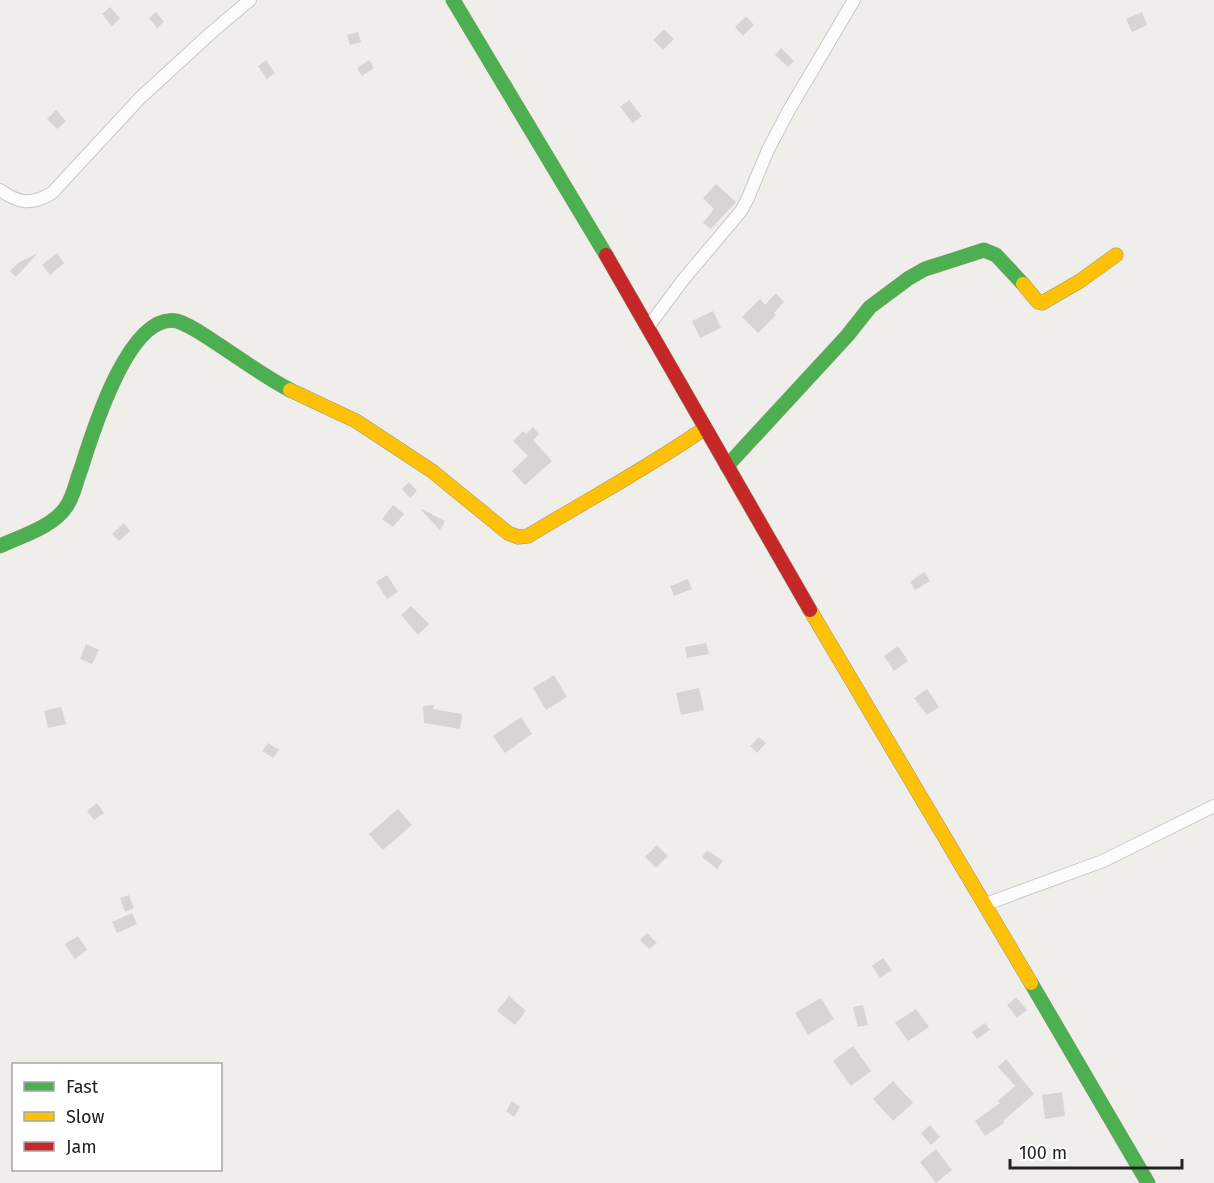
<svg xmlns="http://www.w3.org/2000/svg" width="1214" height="1183" font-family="'Fira Sans',sans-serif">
<rect width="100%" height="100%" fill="#f0eeeb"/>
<!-- building -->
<g fill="#d7d4d2">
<path d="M110 7 120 18 112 26 102 14Z"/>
<path d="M156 12 164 22 157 28 149 18Z"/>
<path d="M1142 12 1147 25 1132 32 1126 19Z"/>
<path d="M746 16 754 25 743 36 735 27Z"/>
<path d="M664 29 674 39 663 50 653 40Z"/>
<path d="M358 32 361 42 350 45 347 35Z"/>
<path d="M781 48 794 61 788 67 775 55Z"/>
<path d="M266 60 275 73 267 79 258 66Z"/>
<path d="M369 60 374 68 362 76 357 68Z"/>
<path d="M629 100 642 116 633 123 620 107Z"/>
<path d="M56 110 66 121 57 129 47 119Z"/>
<path d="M716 184 736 202 711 229 703 223 714 209 703 198Z"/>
<path d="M38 253 16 277 10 271 18 263Z"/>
<path d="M57 253 64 263 50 275 42 265Z"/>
<path d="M776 293 784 302 774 313 776 315 758 333 742 317 760 299 765 305Z"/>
<path d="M713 311 721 328 700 338 692 321Z"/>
<path d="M533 427 539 434 533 440 552 461 525 485 512 471 528 456 513 441 523 431 526 434Z"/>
<path d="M409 482 417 491 410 498 402 489Z"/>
<path d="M393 505 404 514 393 527 382 519Z"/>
<path d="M422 509 445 521 440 530 421 510Z"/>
<path d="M124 523 130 531 119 541 112 534Z"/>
<path d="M924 572 930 581 915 590 910 582Z"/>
<path d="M387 575 398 592 387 599 376 582Z"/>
<path d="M688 579 692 589 674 596 670 586Z"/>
<path d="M411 606 429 624 418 635 401 615Z"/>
<path d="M706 643 709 654 687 658 685 647Z"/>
<path d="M86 644 99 650 92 664 80 659Z"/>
<path d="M898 646 908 661 894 671 884 656Z"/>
<path d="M554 675 567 697 546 710 533 688Z"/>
<path d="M699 688 704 710 681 715 676 693Z"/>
<path d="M927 689 939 707 927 715 914 698Z"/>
<path d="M434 705 433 709 462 714 460 729 424 723 423 706Z"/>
<path d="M61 707 66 724 48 728 44 711Z"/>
<path d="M521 717 532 734 505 753 493 736Z"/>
<path d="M759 737 766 743 757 753 750 746Z"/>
<path d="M268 743 279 750 273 758 262 751Z"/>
<path d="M97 803 104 813 94 820 87 811Z"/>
<path d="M398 809 412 825 383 850 369 834Z"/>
<path d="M657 845 668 856 656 868 645 857Z"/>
<path d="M707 850 723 861 717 869 702 857Z"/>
<path d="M129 895 134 908 125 912 120 898Z"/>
<path d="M132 913 137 924 117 933 112 922Z"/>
<path d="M647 933 657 943 649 949 640 940Z"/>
<path d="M78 936 87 950 75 959 65 944Z"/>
<path d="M883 958 892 970 880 978 872 966Z"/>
<path d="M509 996 526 1011 515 1025 497 1011Z"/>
<path d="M1016 997 1027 1010 1017 1018 1007 1005Z"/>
<path d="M821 998 834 1019 808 1035 795 1013Z"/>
<path d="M863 1005 868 1025 858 1027 853 1007Z"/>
<path d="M916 1009 929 1027 908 1041 895 1023Z"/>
<path d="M985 1023 990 1030 977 1039 972 1032Z"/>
<path d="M853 1046 871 1071 851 1086 833 1061Z"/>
<path d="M1006 1059 1034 1094 1003 1121 1004 1123 985 1136 975 1121 1000 1103 998 1101 1015 1086 998 1067Z"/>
<path d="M893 1081 913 1103 893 1121 873 1099Z"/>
<path d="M1062 1092 1065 1116 1045 1119 1042 1095Z"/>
<path d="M512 1101 520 1107 514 1117 506 1111Z"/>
<path d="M930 1125 940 1137 931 1145 921 1133Z"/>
<path d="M936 1149 952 1170 936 1183 920 1162Z"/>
</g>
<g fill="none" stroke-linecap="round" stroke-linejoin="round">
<defs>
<g id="street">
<path d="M0 190C19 204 32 205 52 193L140 98 212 32 250 0"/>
<path d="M648 327 683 280 741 211 747 200 768 150 789 110 854 0"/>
<path d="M986 904 1103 861 1214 806"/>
</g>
<g id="fast">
<path d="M453 0 606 255"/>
<path d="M727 466 847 336 870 307 909 278 925 269 984 250 996 255 1023 284"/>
<path d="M0 546C21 536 53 527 66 507 74 496 76 481 81 469 92 434 129 311 177 321 190 325 201 333 213 341 238 357 263 376 290 390"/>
<path d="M1031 983 1148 1183"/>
</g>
<g id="slow">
<path d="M1023 284 1038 302 1042 303 1080 281 1116 255"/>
<path d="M290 390 356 421 432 471 508 533 518 537 528 536C587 500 648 468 705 428"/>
<path d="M810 610 1031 983"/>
</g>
<path id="jam" d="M606 255 810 610"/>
</defs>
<!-- street casing -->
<use href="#street" stroke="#c9c8c7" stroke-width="14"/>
<!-- fast casing -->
<use href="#fast" stroke="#999a82" stroke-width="15"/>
<!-- slow casing -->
<use href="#slow" stroke="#999a82" stroke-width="15"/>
<!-- jam casing -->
<use href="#jam" stroke="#999a82" stroke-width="15"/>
<!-- street -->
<use href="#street" stroke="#fdfcfc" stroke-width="12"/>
<!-- fast -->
<use href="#fast" stroke="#4caf50" stroke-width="14"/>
<!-- slow -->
<use href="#slow" stroke="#ffc107" stroke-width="14"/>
<!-- jam -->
<use href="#jam" stroke="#c62828" stroke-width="14"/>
</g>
<!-- legend -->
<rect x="12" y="1063" width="210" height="108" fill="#ffffff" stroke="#a7a7a7" stroke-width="1.5"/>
<rect x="24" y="1082" width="30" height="9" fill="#4caf50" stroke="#a7a7a7" stroke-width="1.5"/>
<text x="66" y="1093" font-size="18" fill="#222222">Fast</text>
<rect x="24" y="1112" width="30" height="9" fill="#ffc107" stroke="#a7a7a7" stroke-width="1.5"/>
<text x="66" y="1123" font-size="18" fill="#222222">Slow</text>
<rect x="24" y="1142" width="30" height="9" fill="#c62828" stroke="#a7a7a7" stroke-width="1.5"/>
<text x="66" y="1153" font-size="18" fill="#222222">Jam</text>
<!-- scale -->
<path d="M1010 1159v9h172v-9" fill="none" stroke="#222222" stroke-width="3"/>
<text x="1019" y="1159" font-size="18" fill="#222222" stroke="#ffffff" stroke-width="4.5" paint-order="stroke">100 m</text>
</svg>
